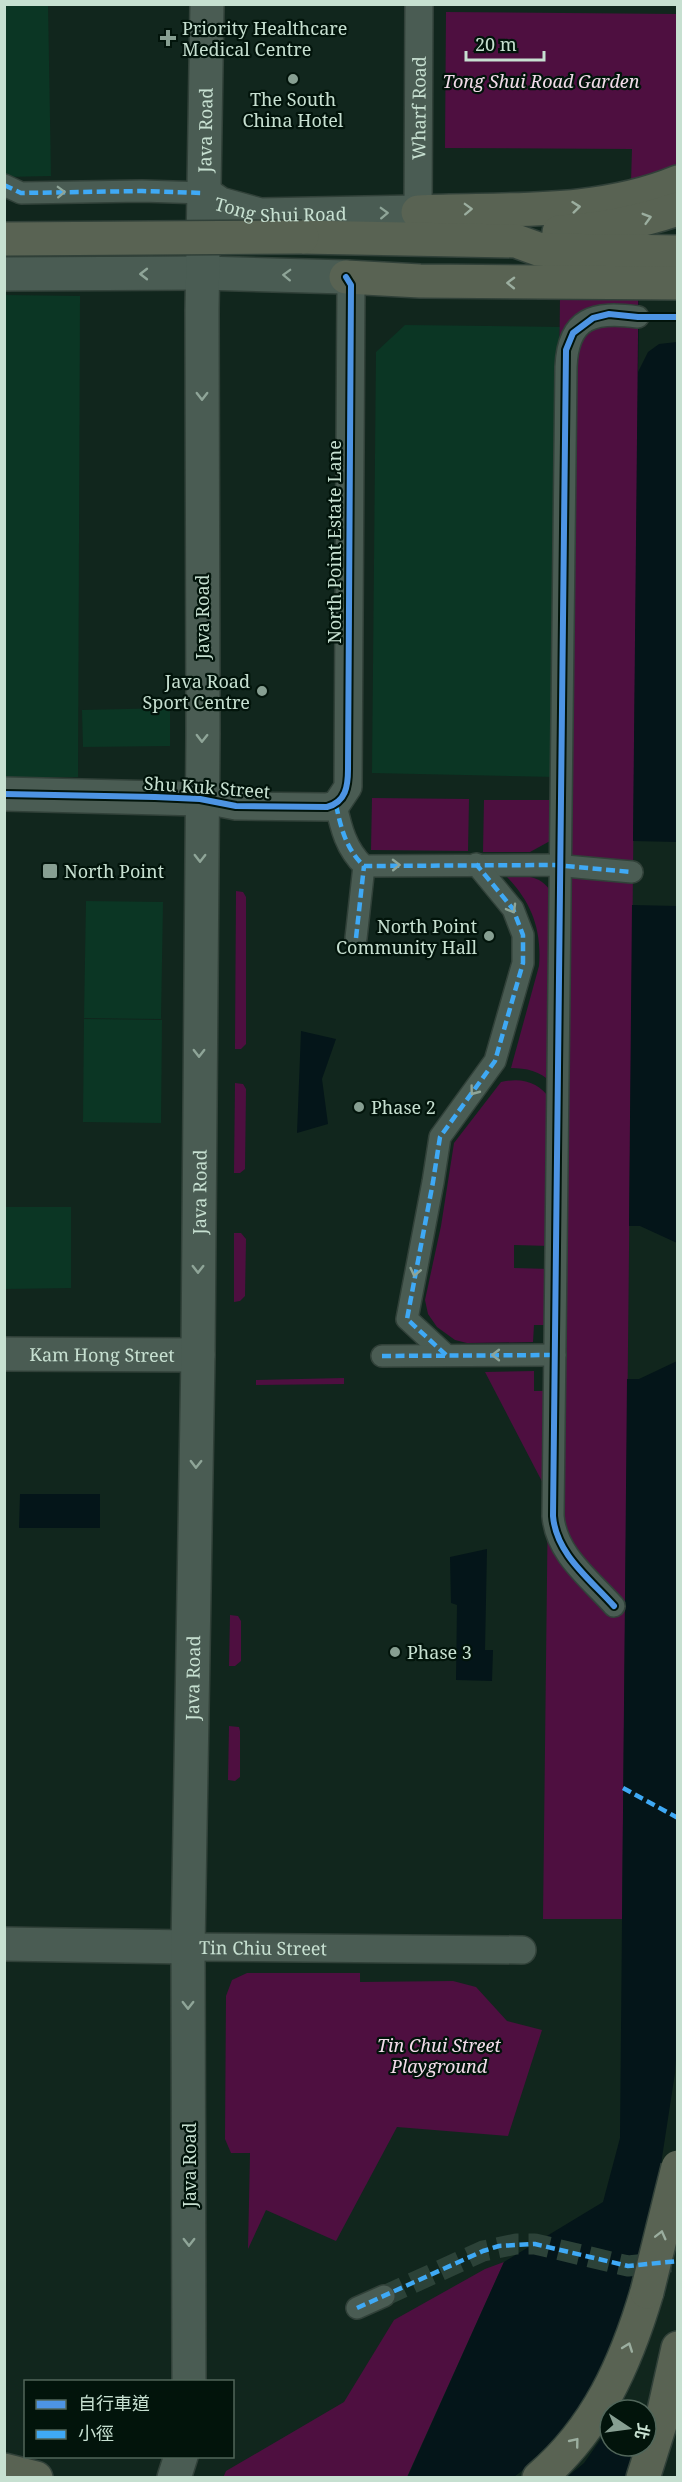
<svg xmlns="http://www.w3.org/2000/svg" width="682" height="2482" font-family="'Noto Serif','Noto Sans TC',serif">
<rect width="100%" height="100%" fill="#11261d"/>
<!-- built -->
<g fill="#0b3624">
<path d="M4 5H48L51 176 5 177Z"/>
<path d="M5 295 80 296 78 777H5Z"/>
<path d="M405 325 560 327 555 777 372 773 376 352Z"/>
<path d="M170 708V746L83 747 82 710Z"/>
<path d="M86 901 163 902 161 1019 84 1018Z"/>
<path d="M84 1019 162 1020 161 1123 83 1122Z"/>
<path d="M5 1207H71V1288L5 1289Z"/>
</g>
<!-- green -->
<g fill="#4e0f40" fill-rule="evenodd">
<path d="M446 12 677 14V166L631 182 632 149 445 148Z"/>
<path d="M560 295 639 297 622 1919H543L548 1493 485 1372 534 1371V1391H549V1325H534L533 1342 467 1343 455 1340 437 1327 428 1314 425 1300 441 1226 454 1143 501 1082C522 1077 539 1082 551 1100L552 1083C540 1071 526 1068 511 1068L539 966C542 929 531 901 505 875 523 876 539 874 550 890V841L530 852H483L484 800H555ZM514 1245 550 1246V1269L514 1268Z"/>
<path d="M372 798 469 799 468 851 371 850Z"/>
<path d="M236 891 243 892 246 897V1044L241 1049H235Z"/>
<path d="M235 1083 243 1084 246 1089 245 1169 240 1173H234Z"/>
<path d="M234 1233H241L246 1239 245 1296 240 1301 234 1302Z"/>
<path d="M344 1378V1384L256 1385V1380Z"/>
<path d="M230 1615 238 1616 241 1621V1661L235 1666H229Z"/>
<path d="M229 1726 239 1727 240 1731V1777L235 1781 228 1780Z"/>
<path d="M247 1973H360V1982L453 1981 476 1987 507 2021 542 2030 508 2136 397 2127 336 2241 266 2210 248 2249 250 2153H231L225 2139 226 1996 232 1980Z"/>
<path d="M504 2262 407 2477 223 2478 226 2471 344 2402 394 2320 485 2269Z"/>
</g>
<!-- water -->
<g fill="#041519" fill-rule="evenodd">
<path d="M639 234H677V842L633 841Z"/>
<path d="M632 905 677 906V1243L640 1226H629Z"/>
<path d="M301 1031 336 1039 322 1079 328 1124 297 1133Z"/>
<path d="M677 1361V2477L407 2478 504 2262 603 2202 620 2138 627 1379H639ZM610 2410H646V2446H610Z"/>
<path d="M20 1494H100V1528H19Z"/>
<path d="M487 1549 485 1650H493L492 1681 456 1680 457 1605 451 1603 450 1557Z"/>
</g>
<!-- pier -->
<g fill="#11261d">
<path d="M677 271V342L659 344 648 352 638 372 639 297Z"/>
<path d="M677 2045V2477H627L651 2413 625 2406 622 2410H610V2426L584 2463 566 2478 514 2477 555 2445 594 2398 649 2242 675 2073Z"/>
</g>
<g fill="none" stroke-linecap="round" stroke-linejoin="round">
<!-- pedestrian-tunnel -->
<path stroke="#2c4238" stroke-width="21" stroke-dasharray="21 10" stroke-linecap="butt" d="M384 2296 483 2251 516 2244H535L628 2266 678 2261"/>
<defs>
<g id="pedestrian">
<path d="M4 185 21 193 142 191 204 193"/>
<path d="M336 805C341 828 346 849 364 866L554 865 632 872"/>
<path d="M356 938 364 866"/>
<path d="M446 1355 407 1319 433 1182 440 1137 495 1061 523 963V935L513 909 476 864"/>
<path d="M382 1356 555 1355"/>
<path d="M614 1606C590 1579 556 1554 553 1516L566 367C568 317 594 311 638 317"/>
<path d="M357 2308 384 2296"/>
</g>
<g id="minor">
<path id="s1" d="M418 212 419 4"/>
<path d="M200 799 236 806 327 807 336 805 348 787 351 285 346 277"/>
<path id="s2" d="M188 1947 522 1950"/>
</g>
<g id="tertiary">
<path id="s3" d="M204 193 220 204 260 215 418 212"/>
<path d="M4 274 203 273"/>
<path d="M4 794 200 799"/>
<path id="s4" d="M4 1354 198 1355"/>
<path d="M4 1944 188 1947"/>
</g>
<g id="secondary">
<path d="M203 273 346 277"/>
<path id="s5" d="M189 2382 188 1947 198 1355 203 734 202 310 207 4"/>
<path d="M174 2478 181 2456"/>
</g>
<g id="motorway">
<path d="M418 212C505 208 596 216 678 182"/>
<path d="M559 232C600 230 639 222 678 209"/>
<path d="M302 237 516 241 538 249 552 250 678 252"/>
<path d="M346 277 420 281 678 283"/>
<path d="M4 2470 36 2478"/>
<path d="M539 2478C597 2429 626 2363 647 2292"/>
<path d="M643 2478 663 2415 678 2348"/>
</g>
</defs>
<!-- pedestrian casing -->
<use href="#pedestrian" stroke="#314139" stroke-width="24"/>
<!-- minor casing -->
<use href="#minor" stroke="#314139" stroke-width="30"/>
<!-- tertiary casing -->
<use href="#tertiary" stroke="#314139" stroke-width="36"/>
<!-- secondary casing -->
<use href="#secondary" stroke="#314139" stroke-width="36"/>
<!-- motorway casing -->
<use href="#motorway" stroke="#314139" stroke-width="36"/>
<!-- pedestrian -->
<use href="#pedestrian" stroke="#4a5c53" stroke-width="21"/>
<!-- minor -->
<use href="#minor" stroke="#4a5c53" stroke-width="27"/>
<!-- tertiary -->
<use href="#tertiary" stroke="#4a5c53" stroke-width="33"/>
<!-- secondary -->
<use href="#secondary" stroke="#4a5c53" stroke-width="33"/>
<!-- motorway -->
<use href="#motorway" stroke="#596353" stroke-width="33"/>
<defs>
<g id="motorway-bridge">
<path d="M4 239 302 237"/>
<path d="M647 2292 678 2167"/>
</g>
</defs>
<!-- motorway-bridge casing -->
<use href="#motorway-bridge" stroke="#314139" stroke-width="36" stroke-linecap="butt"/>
<!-- motorway-bridge -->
<use href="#motorway-bridge" stroke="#596353" stroke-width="33"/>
<!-- quiet -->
<g stroke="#3fa9f5" stroke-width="4.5" stroke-dasharray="9 4.5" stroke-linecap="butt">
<path d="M4 185 21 193 142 191 204 193"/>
<path d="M336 805C341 828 346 849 364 866L554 865 632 872"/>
<path d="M356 938 364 866"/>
<path d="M446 1355 407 1319 433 1182 440 1137 495 1061 523 963V935L513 909 476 864"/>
<path d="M382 1356 555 1355"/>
<path d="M623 1788 678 1818"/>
<path d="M357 2308 483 2251 499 2246 535 2244 628 2266 678 2261"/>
</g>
<defs>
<g id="cycleway">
<path d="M4 794 155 797 200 799 236 806 327 807C346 802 348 786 348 769L351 285 346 277"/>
<path d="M614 1606C590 1579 556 1554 553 1516L566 350 573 333 593 318 609 314 638 317H678"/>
</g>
</defs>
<!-- cycleway casing -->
<use href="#cycleway" stroke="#02140b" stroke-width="10"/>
<!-- cycleway -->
<use href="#cycleway" stroke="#4d94e3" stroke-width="6"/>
</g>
<!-- one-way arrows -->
<defs><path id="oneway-chevron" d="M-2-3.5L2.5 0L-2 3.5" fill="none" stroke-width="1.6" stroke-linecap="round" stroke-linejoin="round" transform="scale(1.5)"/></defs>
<g stroke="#8fa598">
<use href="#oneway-chevron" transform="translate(61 192) rotate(-2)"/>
<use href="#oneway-chevron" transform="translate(384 213) rotate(-2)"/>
<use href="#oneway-chevron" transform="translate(144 274) rotate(-180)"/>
<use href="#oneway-chevron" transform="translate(287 275) rotate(-178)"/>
<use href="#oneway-chevron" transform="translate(202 396) rotate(90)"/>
<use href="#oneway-chevron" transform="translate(202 738) rotate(91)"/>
<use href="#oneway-chevron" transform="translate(200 858) rotate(90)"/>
<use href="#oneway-chevron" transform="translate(396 865) rotate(-1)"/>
<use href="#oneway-chevron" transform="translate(512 909) rotate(60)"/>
<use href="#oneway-chevron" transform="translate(199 1053) rotate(90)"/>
<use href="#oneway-chevron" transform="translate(474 1091) rotate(127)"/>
<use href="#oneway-chevron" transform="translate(198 1269) rotate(90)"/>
<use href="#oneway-chevron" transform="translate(415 1272) rotate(103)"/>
<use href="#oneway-chevron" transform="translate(496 1355) rotate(180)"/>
<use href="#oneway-chevron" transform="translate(196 1464) rotate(91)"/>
<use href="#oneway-chevron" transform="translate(188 2005) rotate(90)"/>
<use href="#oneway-chevron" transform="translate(189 2242) rotate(90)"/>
</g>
<g stroke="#9bae9f">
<use href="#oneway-chevron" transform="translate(576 207) rotate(-6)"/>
<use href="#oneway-chevron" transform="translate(468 209) rotate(-2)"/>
<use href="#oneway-chevron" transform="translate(647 218) rotate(-16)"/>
<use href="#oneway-chevron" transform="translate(511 283) rotate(-179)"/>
<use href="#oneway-chevron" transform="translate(661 2235) rotate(-76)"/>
<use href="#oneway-chevron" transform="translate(628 2347) rotate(-70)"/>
<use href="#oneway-chevron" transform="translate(575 2442) rotate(-51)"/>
</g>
<!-- markers -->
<g fill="#879f92" stroke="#02140b" stroke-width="2">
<path d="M165 29h6v6h6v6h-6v6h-6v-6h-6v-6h6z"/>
<circle cx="293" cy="79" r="6"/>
<circle cx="262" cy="691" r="6"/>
<rect x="42" y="863" width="16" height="16" rx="3"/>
<circle cx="489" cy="936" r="6"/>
<circle cx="359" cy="1107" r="6"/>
<circle cx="395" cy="1652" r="6"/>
</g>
<g text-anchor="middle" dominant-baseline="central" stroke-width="4.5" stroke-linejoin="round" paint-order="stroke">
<!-- poi labels -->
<g font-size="18" fill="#c7e0d1" stroke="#02140b" text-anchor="start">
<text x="182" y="28">Priority Healthcare<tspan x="182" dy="21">Medical Centre</tspan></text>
<text x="293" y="99" text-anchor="middle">The South<tspan x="293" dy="21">China Hotel</tspan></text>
<text x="250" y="681" text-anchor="end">Java Road<tspan x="250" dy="21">Sport Centre</tspan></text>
<text x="64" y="871">North Point</text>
<text x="477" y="926" text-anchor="end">North Point<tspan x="477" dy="21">Community Hall</tspan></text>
<text x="371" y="1107">Phase 2</text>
<text x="407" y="1652">Phase 3</text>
</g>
<!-- park labels -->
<g font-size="18" font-style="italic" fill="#f2dbe9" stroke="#02140b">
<text x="541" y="81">Tong Shui Road Garden</text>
<text x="439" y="2045">Tin Chui Street<tspan x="439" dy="21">Playground</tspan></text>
</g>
<!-- street labels -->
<g font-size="18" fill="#c7e0d1" stroke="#02140b">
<text stroke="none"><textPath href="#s1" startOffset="104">Wharf Road</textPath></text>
<text stroke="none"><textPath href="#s5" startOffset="2252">Java Road</textPath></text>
<text stroke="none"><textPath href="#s3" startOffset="81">Tong Shui Road</textPath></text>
<text transform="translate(334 542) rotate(-90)">North Point Estate Lane</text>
<text transform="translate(202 617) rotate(-90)">Java Road</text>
<text transform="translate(207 787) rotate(4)">Shu Kuk Street</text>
<text stroke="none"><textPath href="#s5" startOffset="1190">Java Road</textPath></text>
<text stroke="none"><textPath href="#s4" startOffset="98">Kam Hong Street</textPath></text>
<text stroke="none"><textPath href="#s5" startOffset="704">Java Road</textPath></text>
<text stroke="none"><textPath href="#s2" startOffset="75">Tin Chiu Street</textPath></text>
<text transform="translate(189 2165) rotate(-90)">Java Road</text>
</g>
</g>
<!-- border -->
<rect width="682" height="2482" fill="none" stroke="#c7e0d1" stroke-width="12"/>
<!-- legend -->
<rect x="24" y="2380" width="210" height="78" fill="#02140b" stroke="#51665a" stroke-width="1.5"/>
<rect x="36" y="2400" width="30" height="9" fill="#4d94e3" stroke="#51665a" stroke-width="1.5"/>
<text x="78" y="2410" font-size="18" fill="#c7e0d1">自行車道</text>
<rect x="36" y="2430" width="30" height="9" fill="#3fa9f5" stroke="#51665a" stroke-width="1.5"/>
<text x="78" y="2440" font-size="18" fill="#c7e0d1">小徑</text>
<!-- north arrow -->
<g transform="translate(628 2428) rotate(103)"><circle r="28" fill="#02140b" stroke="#51665a" stroke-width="1.5"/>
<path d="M0-4.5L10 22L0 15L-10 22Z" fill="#879f92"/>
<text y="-9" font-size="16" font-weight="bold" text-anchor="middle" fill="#c7e0d1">北</text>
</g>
<!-- scale -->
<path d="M466 51v9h78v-9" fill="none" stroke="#c7e0d1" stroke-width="3"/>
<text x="475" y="51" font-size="18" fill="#c7e0d1" stroke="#02140b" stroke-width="4.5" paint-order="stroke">20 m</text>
</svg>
